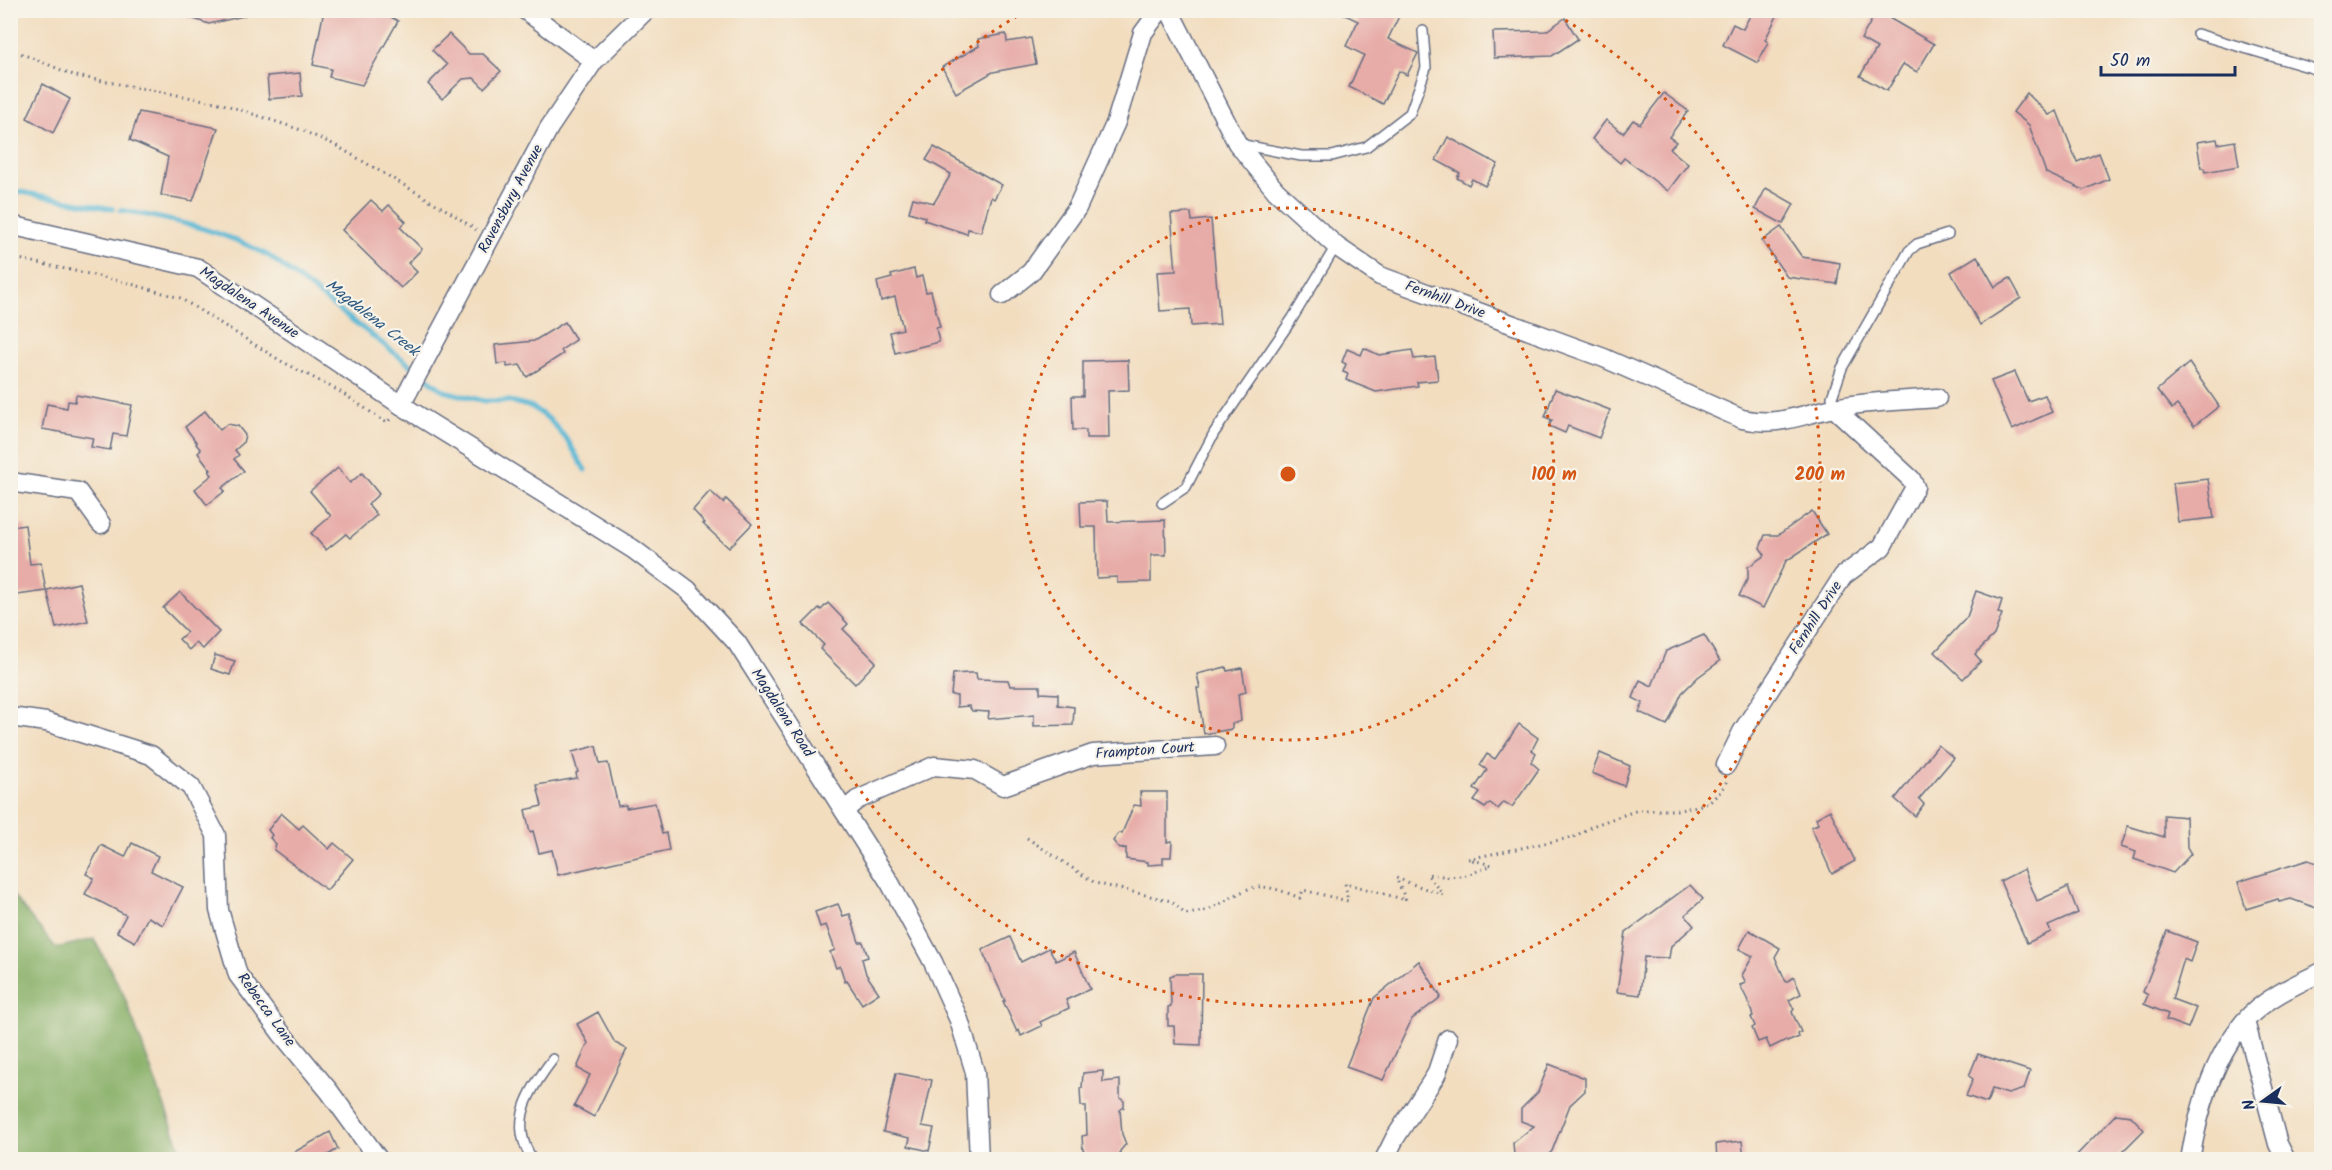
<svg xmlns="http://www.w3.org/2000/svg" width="2332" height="1170" font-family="Kalam,sans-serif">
<rect width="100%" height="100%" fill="#f7f3e8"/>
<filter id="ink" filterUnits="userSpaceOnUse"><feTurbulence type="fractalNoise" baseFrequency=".0167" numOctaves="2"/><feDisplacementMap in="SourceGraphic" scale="12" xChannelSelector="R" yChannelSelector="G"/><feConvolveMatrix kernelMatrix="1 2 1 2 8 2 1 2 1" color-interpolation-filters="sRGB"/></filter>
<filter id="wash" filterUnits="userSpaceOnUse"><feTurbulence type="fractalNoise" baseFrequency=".008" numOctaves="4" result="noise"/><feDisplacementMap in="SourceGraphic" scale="24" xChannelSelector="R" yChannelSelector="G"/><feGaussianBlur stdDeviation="1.35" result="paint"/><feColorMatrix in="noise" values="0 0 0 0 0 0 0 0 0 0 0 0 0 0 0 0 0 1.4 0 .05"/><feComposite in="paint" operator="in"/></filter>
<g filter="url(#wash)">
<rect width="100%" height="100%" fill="#f2ddbf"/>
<!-- forest -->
<path fill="#85ae65" stroke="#506e62" stroke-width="1.5" d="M10 892 56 948 94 939 123 993 184 1159H11Z"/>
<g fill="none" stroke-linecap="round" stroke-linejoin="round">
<!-- stream -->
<g stroke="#55b6d4" stroke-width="5">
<path d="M10 190 113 209"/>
<path d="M121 210C176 221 220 229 269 256L444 391 484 401H509L532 407 550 420 568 441 585 470"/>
</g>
</g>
<g id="blocks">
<!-- building -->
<g fill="#e7aca8">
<path d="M176 10H243L244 16 209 24 175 13Z"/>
<path d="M324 10H379L398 21 362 85 329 77 331 69 313 65Z"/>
<path d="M1335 10H1402L1388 39 1418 53 1407 75 1399 71 1383 104 1349 87 1364 55 1346 46 1358 21Z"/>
<path d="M1753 10H1780L1765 40 1768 42 1758 63 1723 45 1733 24 1743 29Z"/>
<path d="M1877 11 1934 44 1917 72 1903 64 1887 91 1860 76 1877 48 1861 39Z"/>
<path d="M1565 18 1578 39 1552 56 1494 58 1493 32 1546 31Z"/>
<path d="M449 34 469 54H483L501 71 484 88 474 78 463 79 442 99 428 84 447 65 432 50Z"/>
<path d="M1006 34 1007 42 1031 38 1036 64 993 72 956 93 942 67 979 46 978 39Z"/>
<path d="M300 73 302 96 269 99 267 76Z"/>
<path d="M43 84 70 99 53 133 27 118Z"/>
<path d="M1664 93 1688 111 1669 137 1676 142 1670 149 1688 164 1668 191 1624 158 1620 163 1592 139 1606 120 1623 133 1633 120 1640 124Z"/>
<path d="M2027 93 2049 115 2057 111 2077 162 2099 153 2109 179 2084 190 2046 173 2029 125 2013 112Z"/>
<path d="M139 112 218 128 193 201 161 195 168 157 130 140Z"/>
<path d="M1448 137 1498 164 1485 186 1472 179 1469 185 1457 178 1460 173 1436 160Z"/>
<path d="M2217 139 2218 144 2235 141 2239 166 2205 172 2204 168H2201L2197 142Z"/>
<path d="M934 147 1002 185 994 199 991 197 981 232 968 229 967 234 924 220 925 217 909 212 913 198 934 203 951 174 926 160Z"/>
<path d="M1766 188 1794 204 1783 224 1755 209Z"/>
<path d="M371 200 383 211 389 205 406 222 400 227 422 249 408 263 417 272 401 288 342 230Z"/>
<path d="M1191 213 1192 221 1211 219 1220 324 1191 326 1190 309 1160 311 1157 272 1176 271 1171 214Z"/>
<path d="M1781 227 1802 257 1840 263 1837 284 1787 277 1762 241Z"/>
<path d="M1977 256 1995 287 2010 278 2021 298 1980 325 1951 272Z"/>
<path d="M914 269 916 278 922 276 926 292 931 291 940 327 936 328 939 342 895 353 890 332 903 329 895 297 881 301 877 282 892 278 891 275Z"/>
<path d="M565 322 576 340 561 350 563 354 527 377 520 365 507 367V363L497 364 495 345 534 341Z"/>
<path d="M1364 348 1379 355 1412 350 1414 359 1435 357 1438 380 1417 382 1418 386 1376 392 1346 380 1348 374 1343 372 1346 364 1342 362 1347 349 1361 355Z"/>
<path d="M1128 360 1129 390 1108 391 1109 438H1086V430H1073L1072 396H1083V361Z"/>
<path d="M2189 363 2219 406 2194 426 2177 405 2172 409 2157 390Z"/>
<path d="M2015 372 2028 401 2045 395 2052 412 2012 430 1991 381Z"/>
<path d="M1555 389 1610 410 1599 438 1568 426 1565 433 1549 426 1552 420 1545 417Z"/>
<path d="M76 395 132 405 126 436 113 434 110 450 91 447 93 438 42 429 47 404 67 408 68 401 75 402Z"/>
<path d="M205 411 220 430 227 424 238 426 245 435 243 443 235 450 239 455 234 459 244 471 222 488 225 491 207 505 195 489 212 475 209 471 211 470 198 453 201 450 196 444 197 443 185 427Z"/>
<path d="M338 468 350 483 362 473 379 494 368 504 377 515 350 538 346 534 326 550 311 533 331 516 310 491Z"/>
<path d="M2208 479 2214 518 2178 522 2173 483Z"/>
<path d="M710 491 723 503 726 499 752 524 729 548 703 524 705 523 693 510Z"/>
<path d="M1107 501 1108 522 1165 520 1166 555H1151V582L1117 583V577L1097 578 1096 527H1081L1080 502Z"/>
<path d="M1812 511 1827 534 1786 561 1763 608 1739 596 1748 578V567L1765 555 1760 548 1765 535H1778Z"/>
<path d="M25 525 30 564 41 563 46 591 10 596V527Z"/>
<path d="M79 583 88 621 56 628 47 590Z"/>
<path d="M1976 591 2002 600 1998 613 2002 614 1994 635 1975 654 1981 661 1963 679 1935 652 1967 617Z"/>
<path d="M180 592 219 632 203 649 196 643 189 650 179 639 187 632 163 608Z"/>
<path d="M828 603 848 624 843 629 876 662 855 684 820 649 824 645 803 624 819 608 821 610Z"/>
<path d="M1704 635 1720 661 1698 677 1682 693 1667 725 1639 712 1643 703 1633 698 1640 680 1652 686 1666 651Z"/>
<path d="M215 655 235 661 230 675 211 669Z"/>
<path d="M1226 667 1227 671 1242 668 1246 692 1238 694 1241 721 1232 724V729L1204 734 1197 688H1200L1197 674Z"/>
<path d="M969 673H976L977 679 1008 680 1010 686H1040V693L1058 694V705L1074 707 1073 725 1034 726V715L988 719 989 712 972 711 969 706 957 707V696L951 695 953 674Z"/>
<path d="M1519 724 1538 738 1532 750 1536 753 1531 762 1539 769 1512 807 1504 802 1498 809 1490 803 1485 808 1474 801 1480 793 1474 789 1487 770 1480 765 1487 754 1495 759Z"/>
<path d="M1938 745 1954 758 1919 799 1924 804 1915 816 1895 799Z"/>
<path d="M596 746 600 764 608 763 618 806 626 805V808L655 803 662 834 666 833 669 850 558 875 552 850 539 853 533 831 530 832 525 810 542 806 537 785 577 778 576 773 578 772 572 752Z"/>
<path d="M1600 753 1630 766 1624 786 1592 773Z"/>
<path d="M1140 792H1167V842L1172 841 1171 857H1163V864L1148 865V862L1126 859V848L1120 849 1113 841 1119 833H1122L1134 805 1141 806Z"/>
<path d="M1830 810 1855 861 1832 874 1811 827 1818 824 1816 818Z"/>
<path d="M281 813 299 829 303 825 329 849 334 843 353 859 327 890 274 850 276 844 270 838 272 835 268 830Z"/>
<path d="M2164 815 2186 817 2187 847 2191 854 2173 873 2134 859 2136 852 2121 847 2128 826 2164 837Z"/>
<path d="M132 843 158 856 151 871 183 887 163 925 148 917 135 942 117 932 126 915 85 894 94 878 86 874 101 845 125 857Z"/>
<path d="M2308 860 2322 865V910L2291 899 2279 902 2278 899 2246 909 2238 882Z"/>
<path d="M2024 869 2037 901 2068 887 2078 913 2048 926 2051 932 2027 943 2000 881Z"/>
<path d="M1690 885 1703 899 1685 915 1694 926 1671 946 1669 958 1644 957 1640 995 1617 992 1626 932Z"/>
<path d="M838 904 843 916 850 914 859 942H863L868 957 862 959 866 974 879 993 862 1004 847 981 845 982 840 966 836 968 830 952 835 950 826 925 820 927 815 912Z"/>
<path d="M1749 930 1780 948 1775 957 1786 982 1794 977 1801 994 1789 1000 1794 1009 1792 1012 1801 1032 1798 1034 1799 1037 1787 1042 1786 1040 1770 1048 1766 1039 1758 1042 1752 1028 1755 1026 1751 1017 1753 1016 1749 1003 1740 985 1746 983 1742 975 1753 956 1739 949Z"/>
<path d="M2167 931 2197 942 2190 962 2184 959 2172 999 2196 1008 2188 1028 2166 1020 2168 1014 2144 1004 2148 995 2143 992Z"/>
<path d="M1010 937 1021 962 1049 948 1056 961 1074 952 1090 989 1066 1000 1069 1008 1040 1022 1042 1026 1021 1036 1019 1030 1017 1032 1003 1001H1005L982 950Z"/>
<path d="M1419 961 1441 997 1412 1019 1383 1080 1346 1067 1374 998Z"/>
<path d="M1175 974H1202L1201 1045 1175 1044 1174 1026H1168V1007L1171 1006 1170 976Z"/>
<path d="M598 1012 615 1043 627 1049 594 1117 574 1106 590 1075 577 1068 588 1043 577 1024Z"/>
<path d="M1978 1054 2030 1071 2024 1089 2008 1094 1992 1089 1987 1103 1966 1096 1973 1079 1969 1076Z"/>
<path d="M1549 1064 1585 1078V1091L1570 1105 1552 1151 1544 1160H1520V1157L1514 1155 1513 1143 1534 1126 1521 1121V1109L1538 1092Z"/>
<path d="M1103 1071V1082L1120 1080V1098L1124 1101V1107L1120 1110 1122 1134 1126 1144 1120 1151 1121 1160H1090L1083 1150 1082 1136 1087 1135 1086 1106H1081L1080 1088H1082L1083 1073Z"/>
<path d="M896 1073 932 1080 922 1126 934 1128 929 1151 908 1146 910 1138 883 1132Z"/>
<path d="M2116 1114 2131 1116 2144 1130 2114 1160H2072Z"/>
<path d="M330 1132 338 1149 320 1160H280Z"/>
<path d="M1742 1141 1744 1160H1717L1716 1144Z"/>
</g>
</g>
</g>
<g filter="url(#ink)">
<use href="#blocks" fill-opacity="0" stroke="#666c80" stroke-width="1.5"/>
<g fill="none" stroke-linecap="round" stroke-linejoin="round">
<defs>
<g id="service">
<path d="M2197 34 2322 71"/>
<path d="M1239 144 1301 156H1332L1366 147 1410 113 1426 68 1423 31"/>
<path d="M1834 408 1832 397 1842 368 1909 251 1917 244 1948 234"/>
<path d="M1162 503 1186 487 1214 433 1292 319 1336 246"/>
<path d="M533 1160C507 1123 530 1089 553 1059"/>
</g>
<g id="minor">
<path d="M525 10 594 61"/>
<path d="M1169 10 1237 143 1276 191 1336 246 1380 276 1604 358 1742 419C1778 427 1799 415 1834 408 1867 401 1903 401 1937 398"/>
<path d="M10 225 198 268 401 405 633 549 688 590 737 643 890 883 933 962 959 1020 975 1072 979 1160"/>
<path d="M1002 295 1031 272 1077 208 1116 122 1143 33 1160 10"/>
<path d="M401 405 549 128 594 61 646 10"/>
<path d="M10 482 78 492 101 524"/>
<path d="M10 717 46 722 151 755 191 787 216 835 219 910 238 975 281 1033 329 1091 379 1160"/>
<path d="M1726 765 1742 732 1843 576 1882 547 1915 487 1911 479 1834 408"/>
<path d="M844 811 857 800 934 766 975 770 1003 786 1093 754 1215 746"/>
<path d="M2245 1021 2278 1144 2286 1160"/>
<path d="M1384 1160 1395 1138 1436 1075 1448 1039"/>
<path d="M2190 1160C2198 1112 2212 1060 2244 1022 2262 1000 2296 984 2322 972"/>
</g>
</defs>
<!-- service casing -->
<use href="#service" stroke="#666c80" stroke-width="12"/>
<!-- minor casing -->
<use href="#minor" stroke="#666c80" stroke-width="21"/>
<!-- path -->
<g stroke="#666c80" stroke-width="3" stroke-dasharray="1.5 4.5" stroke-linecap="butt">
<path d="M10 49 76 76 220 103 301 130 335 145 450 212 476 230"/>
<path d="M10 257 121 281 180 298 281 361 339 391 387 423 391 418"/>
<path d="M1027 838 1095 883 1171 901 1185 914C1217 911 1219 902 1246 890 1263 882 1285 892 1300 898L1303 890 1348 901 1345 883 1406 900 1396 878 1443 895 1427 874C1458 879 1464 877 1492 865L1468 859 1574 837 1592 826 1638 810H1680L1709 803 1722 790 1727 781"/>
</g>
<!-- service -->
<use href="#service" stroke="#fff" stroke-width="9"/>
<!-- minor -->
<use href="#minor" stroke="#fff" stroke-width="18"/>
</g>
</g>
<!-- distance rings -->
<g fill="none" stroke="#d45514" stroke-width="3" stroke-dasharray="3 6">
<circle cx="1288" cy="474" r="266"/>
<path d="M1550 11A532 532 0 1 1 1026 11"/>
</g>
<g text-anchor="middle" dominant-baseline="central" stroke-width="4.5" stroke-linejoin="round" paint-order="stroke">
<!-- street labels -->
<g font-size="15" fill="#1b2f5e" stroke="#f7f3e8">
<text transform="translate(511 199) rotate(-62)">Ravensbury Avenue</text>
<text transform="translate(1445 300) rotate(20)">Fernhill Drive</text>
<text transform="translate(249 303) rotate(34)">Magdalena Avenue</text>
<text transform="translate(1816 618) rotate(-57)">Fernhill Drive</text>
<text transform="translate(782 713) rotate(57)">Magdalena Road</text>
<text transform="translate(1145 751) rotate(-4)">Frampton Court</text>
<text transform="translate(266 1010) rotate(54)">Rebecca Lane</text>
</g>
<!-- water labels -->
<g font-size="16" font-style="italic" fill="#2c5881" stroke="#f7f3e8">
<text transform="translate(372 318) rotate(38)">Magdalena Creek</text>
</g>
</g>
<circle cx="1288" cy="474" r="9" fill="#d45514" stroke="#f7f3e8" stroke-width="3"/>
<g font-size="18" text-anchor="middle" font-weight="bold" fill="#d45514" stroke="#f7f3e8" stroke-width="4.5" stroke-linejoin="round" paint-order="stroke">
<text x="1554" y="480">100 m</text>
<text x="1820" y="480">200 m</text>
</g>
<!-- margin -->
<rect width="2332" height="1170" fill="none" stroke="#f7f3e8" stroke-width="36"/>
<!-- north arrow -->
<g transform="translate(2263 1101) rotate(255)" stroke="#f7f3e8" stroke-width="4.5" paint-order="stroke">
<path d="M0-4.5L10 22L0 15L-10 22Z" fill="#1b2f5e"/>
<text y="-9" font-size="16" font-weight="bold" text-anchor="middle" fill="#1b2f5e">N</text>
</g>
<!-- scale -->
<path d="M2101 66v9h134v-9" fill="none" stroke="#1b2f5e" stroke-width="3"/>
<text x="2110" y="66" font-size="18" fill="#1b2f5e" stroke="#f7f3e8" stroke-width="4.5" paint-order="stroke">50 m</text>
</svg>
